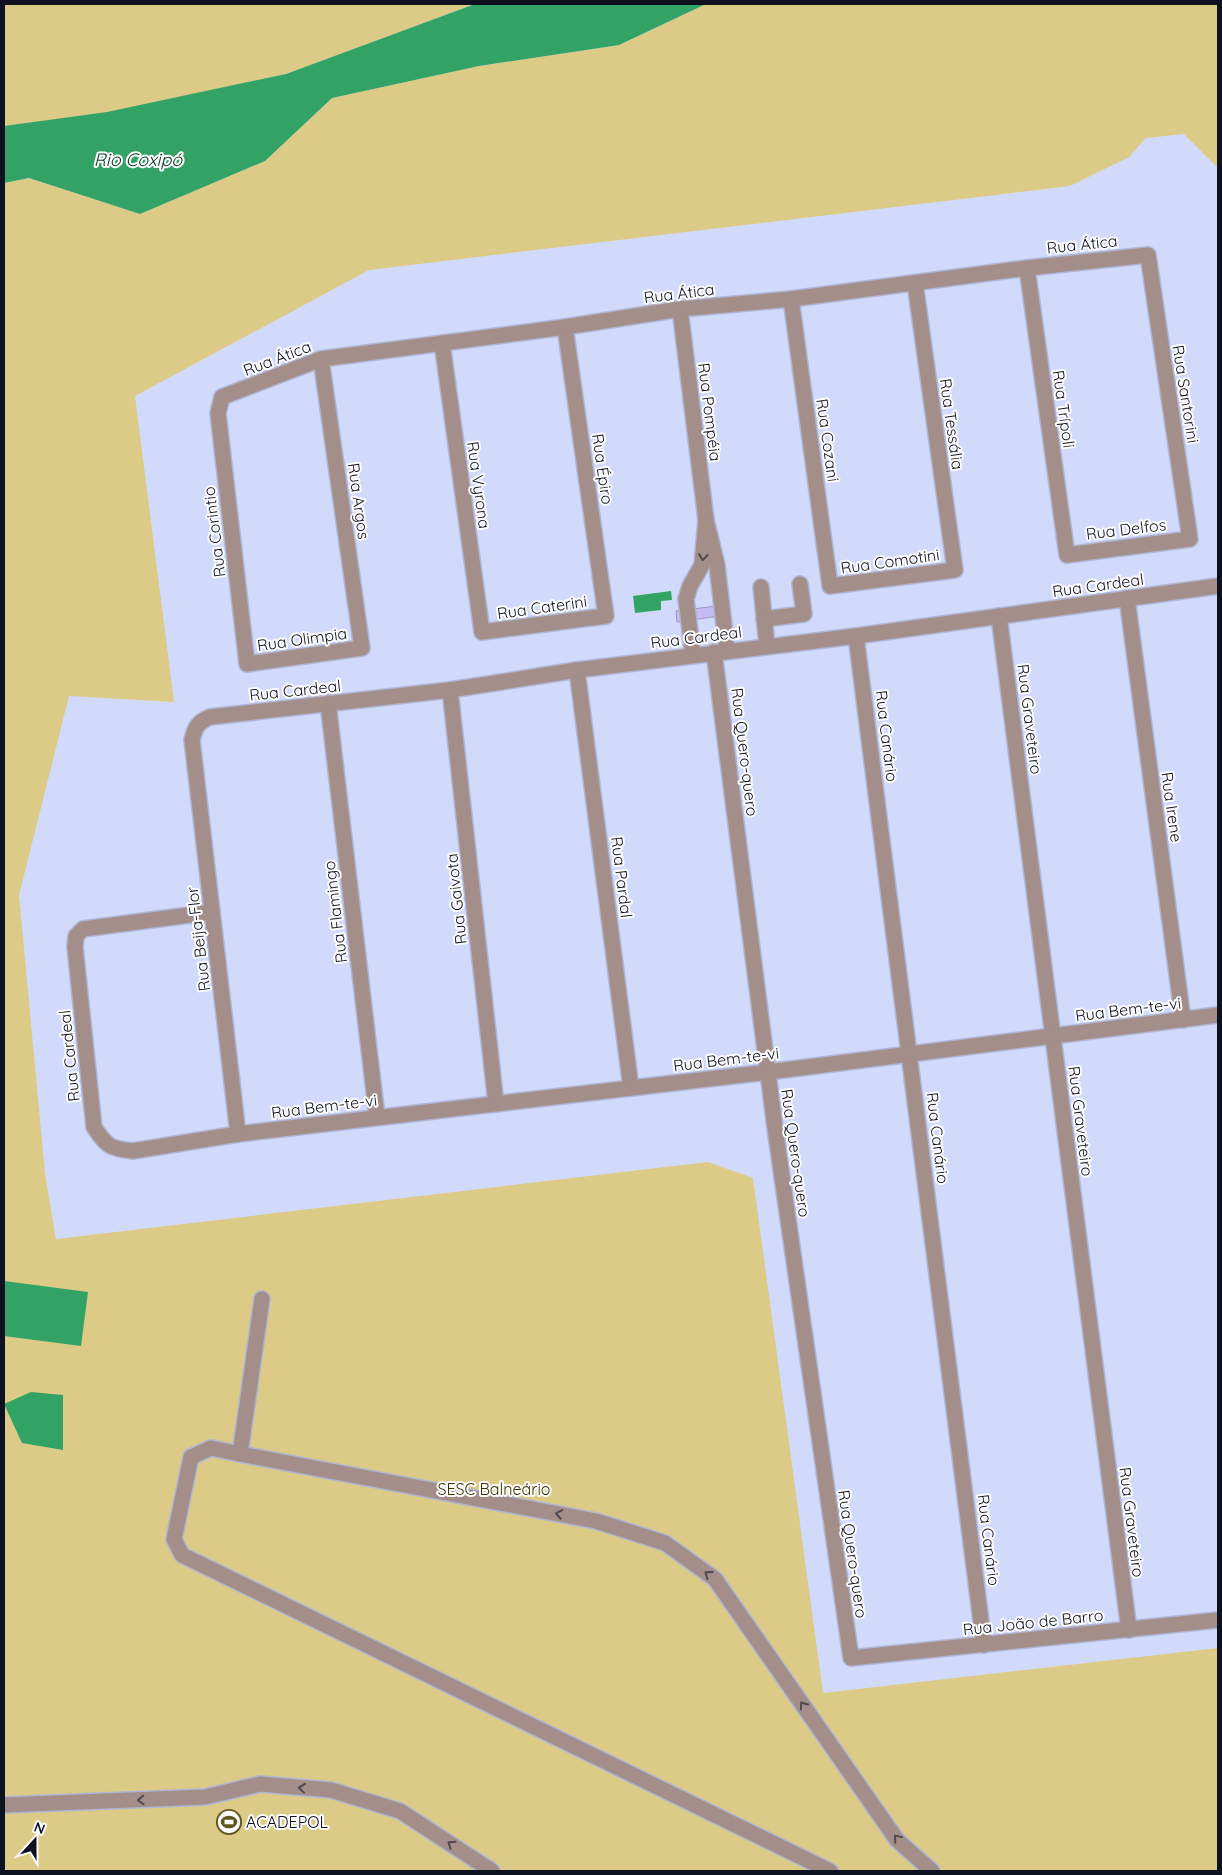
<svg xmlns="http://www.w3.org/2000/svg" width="1222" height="1875" font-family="Quicksand,sans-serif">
<rect width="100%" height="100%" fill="#d2dafb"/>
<!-- green -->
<g fill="#dcca87">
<path d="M4 4H475L286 74 107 113 4 126Z"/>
<path d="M706 4H1218V168L1184 134 1146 138 1129 157 1070 186 369 270 135 396 174 702 69 696 19 895 45 1173 56 1239 708 1162 753 1178 823 1693 1218 1648V1871H4V183L29 178 140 214 265 161 332 98 479 66 619 45Z"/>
</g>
<!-- water -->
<g fill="#33a365">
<path d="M475 4H706L619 45 479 66 332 98 265 161 140 214 29 178 4 183V126L107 112 286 74Z"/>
<path d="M671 591 672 600 661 601V610L635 613 633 596Z"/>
<path d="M4 1281 88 1292 81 1346 4 1336Z"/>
<path d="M31 1392 63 1395V1450L22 1443 4 1404Z"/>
</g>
<!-- building -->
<path fill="#c7bbf5" stroke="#9e95bd" d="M725 605 727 615 677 622 676 611Z"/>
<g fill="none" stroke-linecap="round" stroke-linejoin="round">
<defs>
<g id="minor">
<path d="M791 299 830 586 955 570 915 283"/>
<path d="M680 309 706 520"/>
<path d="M442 343 482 632 606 616 565 327"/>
<path d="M321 359 362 648 247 664 218 413 222 397 321 359 565 327 680 309 791 299 1027 268 1148 255 1190 539 1067 555 1027 268"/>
<path d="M761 587 767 646"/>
<path d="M1127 598 1183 1020"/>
<path d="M999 616 1129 1630"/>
<path d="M764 619 804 614 800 584"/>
<path d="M856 636 984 1645"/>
<path d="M714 652 775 1128 851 1658 1218 1620"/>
<path d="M693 655 686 599 690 586 702 565 706 520 717 565 727 651"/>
<path d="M577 670 631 1088"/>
<path d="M450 690 496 1104"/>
<path d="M328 703 377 1117"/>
<path d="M212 912 83 929 76 936 75 947 94 1127C106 1146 111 1149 133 1151L238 1134 768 1072 1218 1015"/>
<path d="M238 1134 192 740C195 727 198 722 210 717L450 690 577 670 856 636 1218 586"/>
<path d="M240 1454 262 1299"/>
<path d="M4 1805 205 1797 260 1784 331 1790 400 1811 492 1871"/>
<path d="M830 1871 182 1555 174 1539 191 1457 211 1448 240 1454 596 1521 665 1543 715 1579 897 1840 932 1871"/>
</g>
</defs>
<!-- minor casing -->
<use href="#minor" stroke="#afb6d3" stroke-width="18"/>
<!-- minor -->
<use href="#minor" stroke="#a38e89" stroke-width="15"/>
</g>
<!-- one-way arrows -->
<defs><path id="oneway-chevron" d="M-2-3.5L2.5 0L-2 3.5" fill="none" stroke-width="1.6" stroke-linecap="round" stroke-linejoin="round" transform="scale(1.25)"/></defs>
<g stroke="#51494f">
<use href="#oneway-chevron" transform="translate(703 557) rotate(97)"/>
<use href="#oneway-chevron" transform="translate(559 1514) rotate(-169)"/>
<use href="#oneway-chevron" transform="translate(708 1574) rotate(-144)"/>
<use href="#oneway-chevron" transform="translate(803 1705) rotate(-125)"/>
<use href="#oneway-chevron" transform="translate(302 1788) rotate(-174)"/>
<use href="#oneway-chevron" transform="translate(141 1800) rotate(178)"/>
<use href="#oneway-chevron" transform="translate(897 1838) rotate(-130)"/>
<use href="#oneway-chevron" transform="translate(451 1844) rotate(-146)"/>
</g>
<!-- icons -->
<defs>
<symbol id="stadium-ring" viewBox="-11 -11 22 22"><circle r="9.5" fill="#fdfdfd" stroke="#635522" stroke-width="1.5"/><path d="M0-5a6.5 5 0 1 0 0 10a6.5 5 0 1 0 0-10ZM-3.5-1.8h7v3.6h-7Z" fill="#635522"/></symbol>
</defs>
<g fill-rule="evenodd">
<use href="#stadium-ring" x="215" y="1808" width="28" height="28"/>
</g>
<g text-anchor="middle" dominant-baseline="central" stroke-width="4" stroke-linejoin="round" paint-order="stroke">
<!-- street labels -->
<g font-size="16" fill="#0e111f" stroke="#fdfdfd">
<text transform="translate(1082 244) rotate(-6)">Rua Ática</text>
<text transform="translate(679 293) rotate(-7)">Rua Ática</text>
<text transform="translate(277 358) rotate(-21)">Rua Ática</text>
<text transform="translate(1186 394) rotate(81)">Rua Santorini</text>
<text transform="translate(1064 409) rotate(82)">Rua Trípoli</text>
<text transform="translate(710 412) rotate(83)">Rua Pompéia</text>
<text transform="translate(952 424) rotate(82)">Rua Tessália</text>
<text transform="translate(828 440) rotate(82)">Rua Cozani</text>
<text transform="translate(603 469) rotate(82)">Rua Épiro</text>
<text transform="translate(479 485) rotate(82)">Rua Vyrona</text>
<text transform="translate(359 501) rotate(82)">Rua Argos</text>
<text transform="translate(1126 529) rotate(-7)">Rua Delfos</text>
<text transform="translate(214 532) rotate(-97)">Rua Corintio</text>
<text transform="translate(890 561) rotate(-8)">Rua Comotini</text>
<text transform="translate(1098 585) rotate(-8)">Rua Cardeal</text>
<text transform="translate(542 607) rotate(-8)">Rua Caterini</text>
<text transform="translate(696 637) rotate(-7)">Rua Cardeal</text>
<text transform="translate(302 639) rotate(-8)">Rua Olimpia</text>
<text transform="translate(295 690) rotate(-6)">Rua Cardeal</text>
<text transform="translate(1030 719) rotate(83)">Rua Graveteiro</text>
<text transform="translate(887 736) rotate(83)">Rua Canário</text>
<text transform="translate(745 752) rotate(83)">Rua Quero-quero</text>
<text transform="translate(1172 807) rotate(82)">Rua Irene</text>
<text transform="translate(622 877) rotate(83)">Rua Pardal</text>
<text transform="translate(456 899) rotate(-96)">Rua Gaivota</text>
<text transform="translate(335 912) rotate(-97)">Rua Flamingo</text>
<text transform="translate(198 939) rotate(-97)">Rua Beija-Flor</text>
<text transform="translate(1128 1009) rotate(-7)">Rua Bem-te-vi</text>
<text transform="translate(69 1056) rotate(-96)">Rua Cardeal</text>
<text transform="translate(726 1059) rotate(-7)">Rua Bem-te-vi</text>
<text transform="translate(324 1106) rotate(-7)">Rua Bem-te-vi</text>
<text transform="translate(1081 1121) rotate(83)">Rua Graveteiro</text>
<text transform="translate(938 1138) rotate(83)">Rua Canário</text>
<text transform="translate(796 1153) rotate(82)">Rua Quero-quero</text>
<text transform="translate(1132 1522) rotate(83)">Rua Graveteiro</text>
<text transform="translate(989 1540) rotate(83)">Rua Canário</text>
<text transform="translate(853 1554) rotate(82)">Rua Quero-quero</text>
<text transform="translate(1033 1622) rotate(-6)">Rua João de Barro</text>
</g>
<!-- park labels -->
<g font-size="16" fill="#3c3000" stroke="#fdfdfd">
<text x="494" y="1489">SESC Balneário</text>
</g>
<!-- poi labels -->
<g font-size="16" fill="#0e111f" stroke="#fdfdfd" text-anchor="start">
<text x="246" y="1822">ACADEPOL</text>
</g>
<!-- water labels -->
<g font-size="18" font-style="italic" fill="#0a381f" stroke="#fdfdfd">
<text x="138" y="159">Rio Coxipó</text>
</g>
</g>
<!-- border -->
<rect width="1222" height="1875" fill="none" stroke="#0e111f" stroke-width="10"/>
<!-- north arrow -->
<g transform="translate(35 1840) rotate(21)" stroke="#fdfdfd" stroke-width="4" paint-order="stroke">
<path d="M0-4L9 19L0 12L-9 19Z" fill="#0e111f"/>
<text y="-8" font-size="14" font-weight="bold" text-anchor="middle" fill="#0e111f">N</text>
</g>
</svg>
